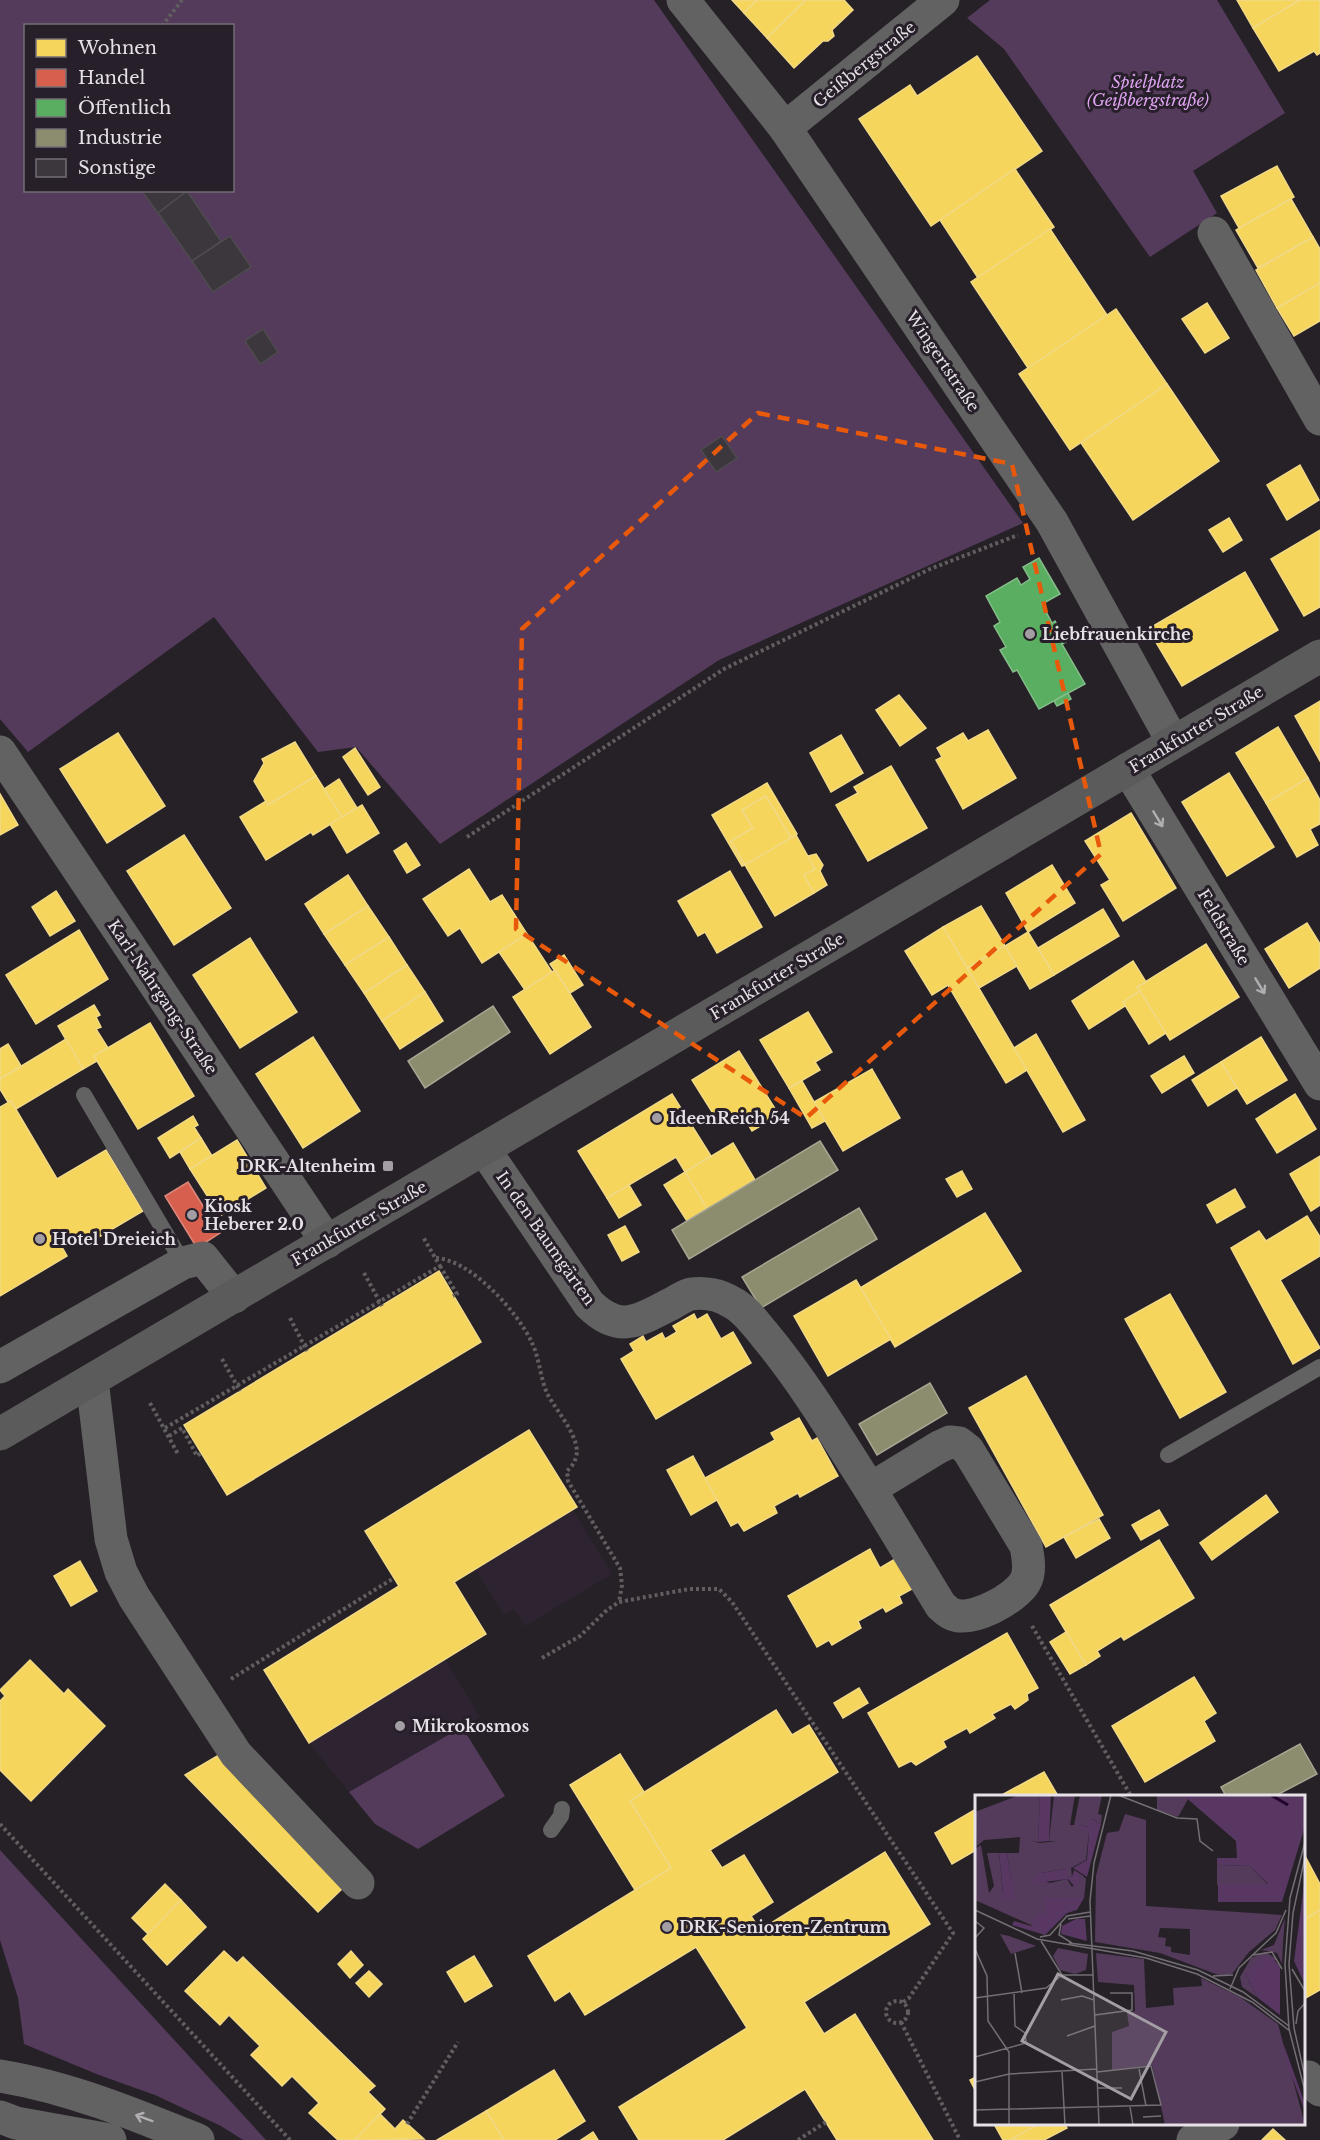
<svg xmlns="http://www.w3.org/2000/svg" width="1320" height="2140" font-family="'Libre Baskerville',serif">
<rect width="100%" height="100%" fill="#262127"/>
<!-- built -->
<g fill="#2e2431">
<path d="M573 1510 612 1574 525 1626 514 1609 504 1615 476 1570Z"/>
<path d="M445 1659 480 1717 349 1792 309 1743Z"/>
</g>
<!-- green -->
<g fill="#543b5b" fill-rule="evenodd">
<path d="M0 0H654L1023 523 719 660 440 844 356 747 318 752 214 617 28 752 0 719ZM26 26H232V190H26Z"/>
<path d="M990 0H1217L1285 113 1193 171 1217 213 1150 257 1004 49 967 18Z"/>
<path d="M462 1727 505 1796 418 1849 375 1824 349 1792Z"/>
<path d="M0 1850 266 2140H243L221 2126 155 2095 99 2075 24 2044 18 1998 0 1940Z"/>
</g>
<!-- homes -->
<g fill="#f6d55c" stroke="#f1d986" stroke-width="1.5">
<path d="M732 0H757L744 13Z"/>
<path d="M757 0H806L767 38 744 13Z"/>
<path d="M806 0H844L853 10 832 30 834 36 828 41H823L794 68 767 38Z"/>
<path d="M1237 0H1300L1253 28Z"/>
<path d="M1300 0H1320V53L1317 55 1314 51 1279 71 1253 28Z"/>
<path d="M977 56 1042 151 931 226 859 119 910 85 917 96Z"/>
<path d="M1277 166 1294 197 1239 228 1221 196Z"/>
<path d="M1015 169 1054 227 978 278 940 220Z"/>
<path d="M1291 199 1313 237 1258 268 1236 230Z"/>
<path d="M1050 229 1107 315 1028 368 971 282Z"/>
<path d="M1313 237 1320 249V283L1277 308 1256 270Z"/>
<path d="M1320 283V321L1294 336 1277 308Z"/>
<path d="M1207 303 1229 338 1205 353 1182 319Z"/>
<path d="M1116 309 1167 384 1070 450 1019 374Z"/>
<path d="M1167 384 1219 461 1133 520 1081 443Z"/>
<path d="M1300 465 1319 500 1287 520 1267 485Z"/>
<path d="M1229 518 1242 540 1223 552 1209 530Z"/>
<path d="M1320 530V607L1304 616 1271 559Z"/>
<path d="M1245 572 1278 630 1182 686 1148 629Z"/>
<path d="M899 695 926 728 900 746 876 710Z"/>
<path d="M1320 701V761L1295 716Z"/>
<path d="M1278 727 1308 778 1266 803 1236 753Z"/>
<path d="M988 730 1016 778 963 809 936 760 942 757 937 748 963 733 968 741Z"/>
<path d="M118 733 165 806 107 843 60 769Z"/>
<path d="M841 735 863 773 831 792 810 753Z"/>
<path d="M295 742 316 776 268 805 254 781 264 763 262 759Z"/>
<path d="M355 748 380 787 368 795 343 757Z"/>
<path d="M891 766 927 828 868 861 836 805 858 793 854 787Z"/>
<path d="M1229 773 1274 847 1227 876 1182 802Z"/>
<path d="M316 776 342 817 313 835 311 832 266 860 240 817 266 801 268 805Z"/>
<path d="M1308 778 1320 800V824L1310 829 1318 845 1297 857 1266 803Z"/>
<path d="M339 779 357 808 342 817 324 789Z"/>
<path d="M767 783 797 834 791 838 766 796 742 810 753 828 731 841 745 865 742 866 712 815Z"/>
<path d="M0 794 18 825 0 835Z"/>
<path d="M766 796 791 838 745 865 731 841 753 828 742 810Z"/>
<path d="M362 805 379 833 347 853 330 824Z"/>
<path d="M1131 813 1176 888 1123 921 1101 885 1110 880 1085 841Z"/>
<path d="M184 835 231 908 174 945 127 871Z"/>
<path d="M796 835 815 869 804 875 814 893 775 916 745 865Z"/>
<path d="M406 843 420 865 407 873 394 851Z"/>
<path d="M816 854 823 865 820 871 827 885 814 893 804 875 815 869 808 856Z"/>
<path d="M1052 865 1075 903 1028 932 1006 893Z"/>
<path d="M469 869 490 902 502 895 527 934 482 963 460 928 448 936 423 899Z"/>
<path d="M730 871 762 927 717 953 705 932 698 936 678 901Z"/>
<path d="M348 875 368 906 324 934 305 904Z"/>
<path d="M56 891 75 921 50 936 32 907Z"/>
<path d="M368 906 389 937 345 965 324 934Z"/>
<path d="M981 906 1005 946 967 968 943 927Z"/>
<path d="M1103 909 1119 936 1054 975 1038 948Z"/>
<path d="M1307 923 1320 944V968L1289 988 1265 949Z"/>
<path d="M943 927 1027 1070 1006 1083 948 985 932 995 905 951Z"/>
<path d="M79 930 108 979 36 1024 6 975Z"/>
<path d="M1028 932 1054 975 1030 989 1005 946Z"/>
<path d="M527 934 552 972 525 990 499 952Z"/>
<path d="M389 937 407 965 364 993 345 965Z"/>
<path d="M250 938 297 1012 240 1048 193 975Z"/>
<path d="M1206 944 1239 997 1170 1040 1137 987Z"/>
<path d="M1005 946 1017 966 979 988 967 968Z"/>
<path d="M564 955 583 985 570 993 550 964Z"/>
<path d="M1133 961 1146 982 1137 987 1140 991 1123 1002 1125 1006 1089 1029 1072 1001Z"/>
<path d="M407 965 425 992 382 1021 364 993Z"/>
<path d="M555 970 591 1027 550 1054 513 997Z"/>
<path d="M1140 991 1166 1033 1149 1044 1123 1002Z"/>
<path d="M425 992 443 1021 400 1049 382 1021Z"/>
<path d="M94 1005 100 1015 96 1017 101 1027 96 1029 108 1048 94 1056 97 1061 83 1069 58 1026Z"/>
<path d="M808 1012 832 1052 815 1062 820 1070 789 1088 760 1040Z"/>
<path d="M150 1023 194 1096 138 1129 94 1056Z"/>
<path d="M1036 1034 1085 1120 1063 1132 1014 1048Z"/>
<path d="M313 1037 360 1111 303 1148 256 1074Z"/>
<path d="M1261 1037 1287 1080 1247 1104 1221 1062Z"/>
<path d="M66 1039 83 1069 16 1109 11 1101 8 1102 0 1089V1079Z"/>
<path d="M8 1044 21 1066 0 1079V1049Z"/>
<path d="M739 1051 779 1115 752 1131 740 1111 719 1123 692 1080Z"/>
<path d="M1184 1056 1194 1073 1162 1093 1151 1076Z"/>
<path d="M1221 1062 1237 1088 1208 1106 1192 1080Z"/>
<path d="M872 1069 900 1118 843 1151 814 1102Z"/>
<path d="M802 1081 825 1121 812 1128 789 1088Z"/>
<path d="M672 1094 711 1156 685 1172 676 1157 607 1198 578 1151Z"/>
<path d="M1295 1094 1316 1129 1277 1153 1256 1119Z"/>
<path d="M11 1101 57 1179 106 1150 143 1211 87 1244 81 1235 62 1247 67 1256 0 1296V1107Z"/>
<path d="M193 1116 198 1125 194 1127 201 1138 170 1158 158 1138Z"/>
<path d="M201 1138 212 1156 190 1169 180 1152Z"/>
<path d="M237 1140 266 1188 220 1216 190 1169Z"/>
<path d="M733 1143 755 1180 707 1209 685 1172Z"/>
<path d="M1320 1156V1205L1311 1211 1290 1174Z"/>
<path d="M962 1171 972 1189 957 1197 946 1179Z"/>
<path d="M685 1172 707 1209 687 1221 664 1185Z"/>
<path d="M629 1185 641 1205 619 1218 607 1198Z"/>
<path d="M1235 1189 1245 1207 1217 1223 1207 1205Z"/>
<path d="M985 1213 1021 1271 895 1347 860 1288Z"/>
<path d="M1307 1216 1320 1237V1256L1280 1280 1320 1348 1293 1364 1231 1248 1259 1231 1266 1241Z"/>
<path d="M625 1226 639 1252 622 1261 608 1235Z"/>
<path d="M439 1271 481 1342 227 1495 184 1425Z"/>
<path d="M856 1280 891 1339 828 1376 794 1316Z"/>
<path d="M1170 1294 1226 1392 1180 1418 1125 1319Z"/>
<path d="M694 1314 697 1320 707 1314 721 1339 733 1332 751 1363 656 1419 621 1359 634 1351 630 1344 643 1336 646 1342 662 1333 665 1339 677 1332 673 1326Z"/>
<path d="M1026 1376 1103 1515 1046 1547 969 1408Z"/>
<path d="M799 1418 812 1441 817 1438 838 1476 800 1497 798 1493 774 1506 777 1513 744 1531 738 1522 731 1526 705 1478 775 1440 771 1433Z"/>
<path d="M529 1430 577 1507 454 1582 486 1634 309 1743 264 1670 399 1586 365 1531Z"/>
<path d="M693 1456 717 1500 691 1515 667 1470Z"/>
<path d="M1266 1495 1278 1512 1212 1560 1200 1543Z"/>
<path d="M1159 1510 1168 1525 1141 1540 1132 1525Z"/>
<path d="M1099 1519 1110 1538 1076 1558 1064 1537Z"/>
<path d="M1159 1540 1194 1598 1124 1640 1121 1636 1097 1651 1100 1656 1086 1665 1050 1605Z"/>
<path d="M870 1549 880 1568 895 1559 912 1589 899 1596 902 1603 886 1612 883 1607 858 1621 861 1628 832 1645 829 1640 817 1647 788 1596Z"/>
<path d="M80 1561 97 1591 71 1606 54 1576Z"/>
<path d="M1066 1632 1086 1665 1070 1674 1050 1642Z"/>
<path d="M1007 1633 1038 1688 1027 1694 1028 1700 1015 1709 1011 1704 992 1714 995 1718 970 1733 967 1728 943 1741 946 1747 916 1765 911 1761 899 1767 868 1713Z"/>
<path d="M30 1660 64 1694 68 1689 105 1726 31 1801 0 1770V1701L5 1696 0 1690Z"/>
<path d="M1194 1677 1216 1713 1204 1721 1215 1741 1145 1782 1112 1726Z"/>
<path d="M859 1688 868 1703 843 1718 834 1703Z"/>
<path d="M776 1710 792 1735 809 1725 838 1772 710 1850 722 1868 744 1855 773 1902 751 1916 760 1930 885 1852 930 1924 804 2002 824 2034 855 2014 933 2140H837L805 2089 723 2140H639L619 2107 747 2028 696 1947 585 2015 570 1991 555 2001 528 1956 671 1868 630 1801Z"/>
<path d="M620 1754 644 1792 630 1801 671 1868 635 1890 570 1785Z"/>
<path d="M219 1755 343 1888 318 1912 185 1775Z"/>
<path d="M1044 1772 1058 1796H1000Z"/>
<path d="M976 1809V1850L952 1864 935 1833Z"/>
<path d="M1304 1854 1320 1884V1910L1304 1920Z"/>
<path d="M165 1884 181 1900 148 1934 132 1918Z"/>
<path d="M181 1900 206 1927 167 1965 143 1939Z"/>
<path d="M1320 1910V1990L1304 1999V1920Z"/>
<path d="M224 1951 237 1963 243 1957 375 2086 368 2092 385 2109 355 2140H338L309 2113 319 2103 292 2076 282 2086 251 2055 260 2046 229 2015 220 2025 185 1991Z"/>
<path d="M351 1951 363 1965 350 1978 338 1964Z"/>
<path d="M474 1956 492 1986 465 2002 447 1972Z"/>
<path d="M369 1971 382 1984 369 1997 356 1983Z"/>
<path d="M554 2070 585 2121 555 2140H504L486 2111Z"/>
<path d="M976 2077V2092L970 2080Z"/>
<path d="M486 2111 504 2140H437Z"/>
<path d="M380 2114 395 2129 403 2120 424 2139 355 2140Z"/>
<path d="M994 2124H1039L1010 2140H1003Z"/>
<path d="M1039 2124H1064L1067 2128 1044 2140H1010Z"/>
<path d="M1273 2129 1285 2140H1262Z"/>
<path d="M593 2132 598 2140H581Z"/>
</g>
<!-- shops -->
<path fill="#d6604d" stroke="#db877b" stroke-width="1.5" d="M188 1182 220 1233 197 1248 165 1196Z"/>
<!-- public -->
<g fill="#5aae61" stroke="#84bd89" stroke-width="1.5">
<path d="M1039 558 1060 594 1042 604 1052 623 1055 621 1066 642 1062 644 1085 684 1039 709 1017 670 1013 672 1000 650 1006 647 994 626 1000 622 986 596 1017 578 1021 585 1030 579 1023 567Z"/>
<path d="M1068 693 1071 699 1057 706 1054 701Z"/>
</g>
<!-- industry -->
<g fill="#8c8c6e" stroke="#a7a692" stroke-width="1.5">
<path d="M493 1006 510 1032 425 1088 408 1061Z"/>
<path d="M820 1141 838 1170 689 1259 672 1230Z"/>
<path d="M859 1208 877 1239 761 1308 742 1277Z"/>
<path d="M930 1383 947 1413 877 1455 859 1424Z"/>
<path d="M1300 1744 1317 1774 1275 1796H1226L1221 1787Z"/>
</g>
<!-- building -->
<g fill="#3b373c" stroke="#4e4b4f" stroke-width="1.5">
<path d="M141 190H188L158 213Z"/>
<path d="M187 191 221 241 192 261 158 213Z"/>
<path d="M230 236 251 267 213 292 192 261Z"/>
<path d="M263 329 278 352 260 364 245 341Z"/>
<path d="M722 436 737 458 716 472 701 450Z"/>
</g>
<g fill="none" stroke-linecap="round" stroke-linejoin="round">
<!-- path -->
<g stroke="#615e60" stroke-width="4" stroke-dasharray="3 3" stroke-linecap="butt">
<path d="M162 26 182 0"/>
<path d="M467 837 724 669 930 569 1018 535"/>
<path d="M436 1258C471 1260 518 1312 532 1343 540 1359 540 1379 548 1395 557 1412 584 1441 575 1460 574 1464 570 1468 567 1471L568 1481 620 1568 622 1585 619 1602"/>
<path d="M440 1266 457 1294 453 1296"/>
<path d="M364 1273 382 1306"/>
<path d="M290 1318 307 1351"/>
<path d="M222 1359 240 1391"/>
<path d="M150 1403 178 1454"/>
<path d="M165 1428 440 1266 423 1237"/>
<path d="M169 1436 182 1428 197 1456 201 1453"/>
<path d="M1032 1626 1131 1796"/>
<path d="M542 1658 580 1636 607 1610 619 1602 689 1589H719L732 1602 953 1933 909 1998 902 2003"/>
<path d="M231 1679 394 1578"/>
<path d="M0 1824 290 2140"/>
<circle cx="897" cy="2012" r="11"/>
<path d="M901 2022 960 2140"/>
<path d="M407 2124 458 2042"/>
<path d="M798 2140 826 2122"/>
</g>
<!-- service -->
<g stroke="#626262" stroke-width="16">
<path d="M84 1095 183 1263"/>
<path d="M1168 1455 1320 1367"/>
<path d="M551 1830 561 1816 562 1809"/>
</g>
<!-- minor -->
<g stroke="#626262" stroke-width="33">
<path d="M683 0 785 128 1052 522 1173 742"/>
<path d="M785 128 943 0"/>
<path d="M1214 233 1320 419"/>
<path d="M0 752 327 1242"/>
<path d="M1128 769 1320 1084"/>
<path d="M484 1149 589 1304C619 1334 638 1321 671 1304 677 1301 685 1295 691 1294 705 1292 720 1295 731 1302 744 1308 755 1323 764 1334 804 1382 836 1436 870 1489"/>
<path d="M0 1367 183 1263 203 1258 234 1297"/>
<path d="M92 1380 111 1539 121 1572 134 1597 236 1754 358 1883"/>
<path d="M950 1442 959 1443 968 1450 1026 1546C1028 1556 1031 1572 1025 1582 1015 1599 971 1623 952 1614 948 1613 944 1608 941 1606L870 1489 939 1447Z"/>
<path d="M1304 2080 1308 2077 1320 2090"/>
<path d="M1193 2140 1223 2124"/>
</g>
<!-- tertiary -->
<g stroke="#626262" stroke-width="33">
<path d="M0 2076C68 2087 134 2114 198 2140"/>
<path d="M0 2117 16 2123 110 2140"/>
</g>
<!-- secondary -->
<path stroke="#5c5b5b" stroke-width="33" d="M0 1434 1320 656"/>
</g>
<!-- one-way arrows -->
<defs><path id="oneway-shaft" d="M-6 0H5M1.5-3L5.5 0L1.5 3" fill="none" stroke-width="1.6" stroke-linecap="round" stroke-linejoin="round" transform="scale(1.5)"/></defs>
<g stroke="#b1aeb2">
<use href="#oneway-shaft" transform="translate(1158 819) rotate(59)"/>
<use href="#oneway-shaft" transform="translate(1260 986) rotate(59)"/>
<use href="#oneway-shaft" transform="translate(144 2118) rotate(-160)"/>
</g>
<!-- marked area -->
<path fill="none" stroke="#e8590c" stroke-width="4.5" stroke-dasharray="12 8" stroke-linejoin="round" d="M758 413 1012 464 1101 854 806 1118 516 929 522 629Z"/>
<!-- markers -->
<g fill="#a39ea4" stroke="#271f29" stroke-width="2">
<circle cx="1030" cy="634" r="6"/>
<circle cx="657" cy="1118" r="6"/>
<rect x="382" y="1160" width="12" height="12" rx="3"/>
<circle cx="192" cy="1215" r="6"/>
<circle cx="40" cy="1239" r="6"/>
<circle cx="400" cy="1726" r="6"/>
<circle cx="667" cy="1927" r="6"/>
</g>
<g text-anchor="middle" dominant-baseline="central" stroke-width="6" stroke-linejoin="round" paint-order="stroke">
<!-- street labels -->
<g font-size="16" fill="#e6e1e7" stroke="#271f29">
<text transform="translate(864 64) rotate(-39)">Geißbergstraße</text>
<text transform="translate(943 361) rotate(56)">Wingertstraße</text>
<text transform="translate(1196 729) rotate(-31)">Frankfurter Straße</text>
<text transform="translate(1224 927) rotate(59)">Feldstraße</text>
<text transform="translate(777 976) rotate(-31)">Frankfurter Straße</text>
<text transform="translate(163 997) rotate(56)">Karl-Nahrgang-Straße</text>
<text transform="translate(359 1223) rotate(-30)">Frankfurter Straße</text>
<text transform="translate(546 1238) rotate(55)">In den Baumgärten</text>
</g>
<!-- park labels -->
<g font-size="16" font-style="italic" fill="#dfa4f1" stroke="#271f29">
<text x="1148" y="82">Spielplatz<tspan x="1148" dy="18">(Geißbergstraße)</tspan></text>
</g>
<!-- poi labels -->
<g font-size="16" font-weight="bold" fill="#e6e1e7" stroke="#271f29" text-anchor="start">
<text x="1042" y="634">Liebfrauenkirche</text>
<text x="669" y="1118">IdeenReich 54</text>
<text x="376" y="1166" text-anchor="end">DRK-Altenheim</text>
<text x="204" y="1206">Kiosk<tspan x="204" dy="18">Heberer 2.0</tspan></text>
<text x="52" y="1239">Hotel Dreieich</text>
<text x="412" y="1726">Mikrokosmos</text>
<text x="679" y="1927">DRK-Senioren-Zentrum</text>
</g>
</g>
<!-- overview -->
<g transform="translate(975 1795)">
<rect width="330" height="330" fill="#262127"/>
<path d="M44 0H65L63 47 56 46 65 48 82 46H74L79 0H100L95 30H99L105 0H127L123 19 127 20 126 29 117 24 115 32 104 30 114 37 111 65 96 73 97 82 91 81 92 74 65 78 66 85 75 88 92 84 97 92 107 80 111 84 109 103H71V118L56 130 0 105V54L6 50 14 98 19 91 12 58H24L28 98H38L32 58H44L45 42 9 45 2 51 0 17ZM182 0H208L213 4 203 22 182 15ZM150 19 171 25V111L307 120 300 135 274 157 257 179 246 181 185 158 120 147 121 81 126 61 132 38 144 36ZM185 133 215 134V160L196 157V152L190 151 191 143 183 142ZM242 70 275 71 293 90H242ZM310 123 308 148 307 169 302 158 286 155 299 150ZM25 139 34 141 61 151 36 159ZM83 153 113 159 111 175 100 179 85 175 78 161ZM290 157 302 164 271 180 283 203 267 192 265 182 276 163ZM121 158 169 164 171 213 199 210 198 193 227 191 226 183 265 202 303 229 330 330H190L177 270 137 275V237L154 231 152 218 160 216 159 190 123 187Z" fill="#543b5b" fill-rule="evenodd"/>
<path d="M65 0H76L74 46 63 47ZM208 0H330V31L307 107H243V89H293L275 71 242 70V63H262L261 46ZM116 24 126 29 112 82 98 73 112 65 114 37 105 34 104 30 114 32ZM24 58H32L36 84 40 86 37 89 40 103 36 104 25 105 28 97ZM92 74V81L97 82 99 75 107 80 100 92 93 84 54 89 65 78ZM330 82V190L319 166ZM70 103H109L102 115 92 118 70 140 37 130 39 126 56 131 61 120 71 118ZM101 124H110L112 146 86 139 87 131ZM285 162 298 163 305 172V220L283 203 271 180ZM309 250 330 309V317L312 268Z" fill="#583763"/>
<path fill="none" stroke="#22032b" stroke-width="3" d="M296 0 313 10"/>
<path fill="none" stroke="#736e74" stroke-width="1.5" d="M143 0 202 23 222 24 225 46 238 56M330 47 315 103 310 169 314 234 330 296M330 62 318 118 314 169 319 233 330 282M0 115 62 144 171 163 222 179 277 207 315 236M93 124 115 121M0 126 9 133 0 143M86 129 84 140 97 148M65 142 75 140 92 121 115 117M66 146 87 180H118M94 148 158 156 223 175 268 197 314 231M0 154 12 181 13 226 34 257V330M40 158 47 198M278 160 297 157 307 174M317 174 330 196M238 181 258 180M255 194 264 173 301 138 311 115M0 203 71 193 87 180M86 205 107 201 119 205M120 220 157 215V198H135M321 229 323 216 330 208M92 241 120 231M0 262 51 248 50 238 40 231 39 199M164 274 171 311M87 276 90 330M0 287 34 279 122 274M123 293H147M155 312 158 330M0 315 186 310 176 271 122 277M168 322 186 321M124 330 115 106 119 68 136 0"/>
<path fill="#a39ea4" fill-opacity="0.15" stroke="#a39ea4" stroke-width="3" d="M83 179 191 237 156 304 47 246Z"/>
<rect width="330" height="330" fill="none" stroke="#e6e1e7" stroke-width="3"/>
</g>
<!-- legend -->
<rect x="24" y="24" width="210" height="168" fill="#271f29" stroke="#736d75" stroke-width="1.5"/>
<rect x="36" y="39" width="30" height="18" fill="#f6d55c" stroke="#736d75" stroke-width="1.5"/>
<text x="78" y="54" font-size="18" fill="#e6e1e7">Wohnen</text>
<rect x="36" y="69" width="30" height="18" fill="#d6604d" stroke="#736d75" stroke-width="1.5"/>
<text x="78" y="84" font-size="18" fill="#e6e1e7">Handel</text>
<rect x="36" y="99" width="30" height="18" fill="#5aae61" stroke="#736d75" stroke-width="1.5"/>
<text x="78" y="114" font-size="18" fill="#e6e1e7">Öffentlich</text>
<rect x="36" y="129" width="30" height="18" fill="#8c8c6e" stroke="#736d75" stroke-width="1.5"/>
<text x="78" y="144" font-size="18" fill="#e6e1e7">Industrie</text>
<rect x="36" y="159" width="30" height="18" fill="#3b373c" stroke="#736d75" stroke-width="1.5"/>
<text x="78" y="174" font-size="18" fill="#e6e1e7">Sonstige</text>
</svg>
